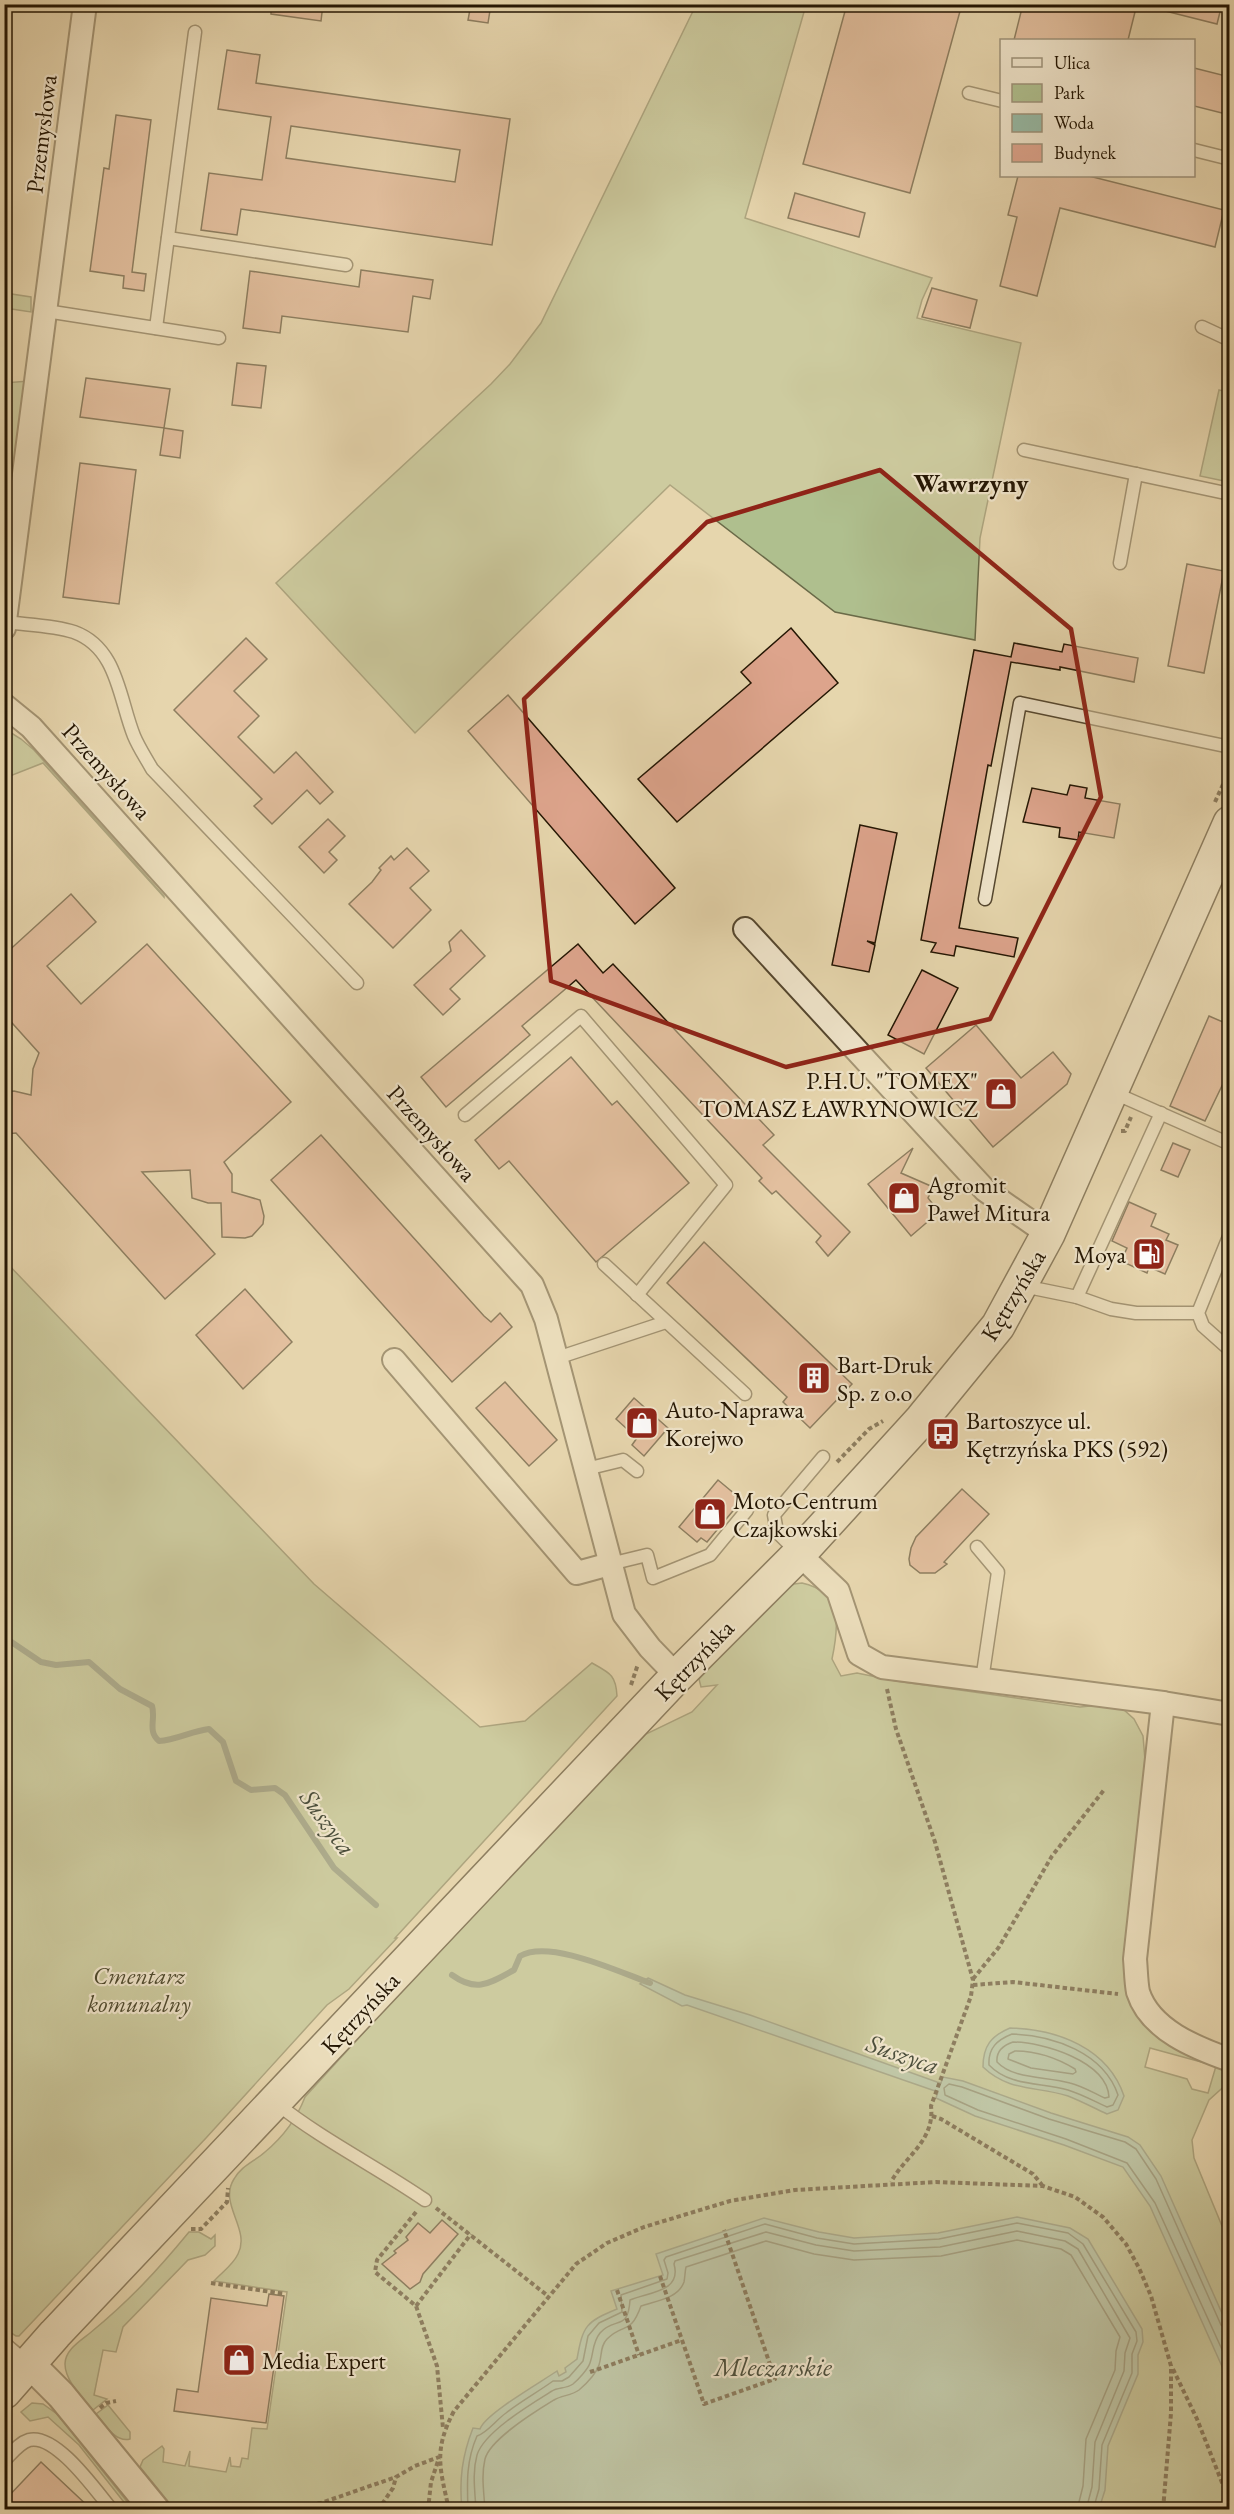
<svg xmlns="http://www.w3.org/2000/svg" width="1234" height="2514" font-family="'EB Garamond',serif">
<rect width="100%" height="100%" fill="#e6d6ad"/>
<filter id="stains"><feTurbulence type="fractalNoise" baseFrequency=".00333" numOctaves="4"/><feColorMatrix values="0 0 0 0 .2 0 0 0 0 .09 0 0 0 0 .02 0 0 0 .5 -.17"/></filter>
<radialGradient id="worn" r=".72"><stop offset=".6" stop-color="#630" stop-opacity="0"/><stop offset="1" stop-color="#630" stop-opacity=".3"/></radialGradient>
<!-- green -->
<g fill="#afbf8e" stroke="#6a6a48" stroke-width="1.5" fill-rule="evenodd">
<path d="M696 5H806L745 218 932 278 922 300 917 318 1021 343 980 538 975 640 835 612 670 485 415 733 276 583 491 384 510 364 541 323Z"/>
<path d="M5 293 31 297V312L5 308Z"/>
<path d="M28 381 5 557V383Z"/>
<path d="M1219 390 1229 392V482L1200 476Z"/>
<path d="M5 729 21 739 34 750 164 896V897L43 763 5 778Z"/>
<path d="M4 1260 314 1584 480 1727 525 1721 592 1663C610 1673 616 1675 617 1696L395 1938H397L349 1989 327 2005 206 2138 19 2336H16L8 2331 4 2332Z"/>
<path d="M802 1583C843 1592 839 1626 832 1659L841 1676 857 1673 896 1681 1080 1707 1111 1704 1124 1710 1134 1719 1143 1736 1145 1760 1128 1965 1131 1991 1229 2068V2082L1209 2100 1192 2140 1194 2158 1229 2243V2509L175 2510 140 2467 143 2460 162 2446 164 2449 163 2462 185 2466 190 2451 189 2466 226 2472 230 2457 231 2466 240 2467 242 2458 248 2459 252 2428 267 2429 287 2292 214 2281C222 2272 233 2265 238 2254 251 2229 218 2204 234 2179 241 2166 255 2161 265 2152 283 2137 297 2118 305 2097L385 2009 646 1734 692 1712 717 1685 701 1687 699 1679 782 1591 794 1584ZM1150 2048 1216 2066 1208 2093 1192 2089 1187 2079 1145 2067Z"/>
<path d="M189 2232H199L211 2239 215 2235V2246L205 2255 188 2260 123 2327 116 2352 103 2350 94 2395 107 2399 93 2410C83 2398 65 2381 65 2364 65 2350 80 2341 90 2333 129 2301 157 2271 189 2232Z"/>
<path d="M32 2403 43 2404 57 2414 129 2504 127 2506 79 2445 48 2417 30 2421 21 2412Z"/>
<path d="M108 2405 130 2432V2439C115 2443 105 2424 96 2414Z"/>
</g>
<!-- water -->
<g fill="#97baa5" stroke="#697864" stroke-width="1.5">
<path d="M648 1978 685 1995 750 2015 937 2082 941 2083 943 2077 963 2081 1051 2113 1128 2137 1140 2145 1161 2176 1229 2329V2382L1150 2206 1123 2167 1064 2145 975 2116 936 2098 938 2092 687 2005 682 2006 640 1984Z"/>
<path d="M1010 2028C1057 2029 1108 2048 1124 2096L1118 2110 1107 2114C1094 2108 1081 2101 1068 2096 1037 2086 1009 2092 983 2067 983 2046 991 2036 1010 2028Z"/>
<path d="M1017 2217 1070 2228 1088 2239 1142 2329 1143 2342 1138 2355V2374L1108 2446 1105 2490 1099 2509H462C459 2480 462 2456 473 2428L480 2429C485 2414 541 2382 557 2371L559 2376 566 2372 565 2368 577 2359C583 2325 586 2322 617 2309L611 2291 663 2275 656 2254 764 2218 819 2232 854 2238 938 2233Z"/>
</g>
<g fill="none" stroke-linecap="round" stroke-linejoin="round">
<!-- shore -->
<g stroke="#5e6854" stroke-width="1.5">
<path d="M1012 2034C1053 2035 1104 2053 1118 2095L1113 2105 1107 2107C1094 2101 1081 2094 1068 2090 1042 2082 1010 2087 989 2065 988 2048 997 2040 1012 2034Z"/>
<path d="M1013 2042C1042 2042 1107 2061 1109 2097L1105 2098C1094 2093 1082 2086 1070 2083 1047 2076 1014 2080 997 2062 996 2051 1004 2045 1013 2042Z"/>
<path d="M1015 2051C1036 2051 1057 2058 1075 2069L1076 2072 1073 2074 1031 2068 1008 2059 1009 2054Z"/>
<path d="M1230 2329 1221 2325 1156 2179 1136 2149 1125 2142 1049 2119 962 2087 949 2084 944 2088 945 2095 978 2110 1066 2139 1127 2163 1155 2203 1230 2367"/>
<path d="M468 2510C467 2483 466 2461 477 2436 487 2433 496 2420 506 2413 521 2401 538 2392 553 2381H562L569 2377 583 2361 588 2336 599 2323 622 2312 621 2295 667 2279 668 2273 664 2260 666 2257 765 2224 817 2238 854 2244 939 2239 1017 2223 1068 2233 1083 2244 1136 2332 1137 2341 1132 2354V2373L1102 2445 1099 2489 1093 2510"/>
<path d="M476 2510C475 2491 472 2473 477 2455 484 2432 531 2404 552 2391 558 2387 566 2389 573 2384 578 2380 588 2369 590 2363 594 2352 592 2343 600 2333 615 2316 628 2332 630 2300 649 2292 682 2292 674 2264L675 2261 766 2232 816 2245 854 2251 940 2247 1017 2231 1065 2241 1078 2249 1130 2338 1125 2353 1124 2371 1095 2442 1092 2487 1086 2510"/>
<path d="M485 2510C484 2492 481 2476 485 2459 490 2439 536 2411 554 2400 562 2395 571 2396 579 2390 586 2384 596 2374 599 2365 602 2356 600 2346 607 2339 624 2322 630 2336 641 2306 655 2301 678 2299 684 2282 685 2277 685 2271 686 2267L766 2241 814 2254 854 2260 941 2256 1017 2240 1061 2249 1071 2255 1120 2337 1116 2351 1115 2370 1086 2439 1083 2486 1077 2510"/>
</g>
<!-- stream -->
<g stroke="#697864" stroke-width="6">
<path d="M4 1637 41 1662 56 1665 89 1662 120 1689 152 1706C156 1719 147 1731 159 1741 176 1740 192 1731 209 1729L223 1742 236 1781 251 1790 275 1788 285 1795 334 1868 376 1905"/>
<path d="M452 1975C477 1993 490 1983 514 1970L520 1956C550 1939 619 1972 650 1983"/>
</g>
</g>
<!-- building -->
<g fill="#dda48c" stroke="#241603" stroke-width="1.5" fill-rule="evenodd">
<path d="M271 4H323L321 21 271 14Z"/>
<path d="M471 4H491L488 23 468 20Z"/>
<path d="M847 4H962L910 193 803 164Z"/>
<path d="M1023 4H1137L1128 40H1014Z"/>
<path d="M1162 4H1222L1217 24 1161 10Z"/>
<path d="M227 50 260 55 256 83 510 119 492 245 241 209 237 235 201 230 209 173 262 180 271 117 218 109ZM291 126 460 150 455 182 286 158Z"/>
<path d="M1194 68 1230 77V115L1194 106Z"/>
<path d="M116 115 151 120 132 272 146 274 144 291 123 288 124 276 90 271 104 168 109 169Z"/>
<path d="M1018 176H1089L1224 210 1215 247 1060 208 1037 296 1000 286 1017 217 1008 215Z"/>
<path d="M795 193 865 213 859 237 788 218Z"/>
<path d="M361 270 433 280 430 299 413 296 408 332 282 316 280 333 243 328 250 271 359 287Z"/>
<path d="M932 288 977 300 970 328 922 317Z"/>
<path d="M237 363 266 366 261 408 232 405Z"/>
<path d="M86 378 170 389 164 428 80 417Z"/>
<path d="M164 428 183 431 180 458 160 455Z"/>
<path d="M80 463 136 470 119 604 63 597Z"/>
<path d="M1187 564 1224 571 1204 673 1168 666Z"/>
<path d="M791 628 838 683 677 822 638 779 751 683 741 672Z"/>
<path d="M246 638 267 659 234 691 259 716 238 737 274 773 296 752 333 792 320 804 307 790 272 824 254 806 262 799 174 710Z"/>
<path d="M1014 643 1062 652 1064 644 1138 658 1134 682 1060 667V670L1011 662 991 766 988 765 959 928 1018 938 1014 957 956 946 954 956 931 952 936 943 921 940 974 650 1011 657Z"/>
<path d="M508 695 675 888 635 924 468 731Z"/>
<path d="M1070 785 1087 788 1085 798 1120 804 1114 838 1079 832 1078 840 1059 837 1060 828 1023 822 1032 788 1067 795Z"/>
<path d="M328 819 345 836 329 852 337 860 324 873 299 847Z"/>
<path d="M860 825 897 833 875 943 867 941 875 945 869 972 832 965Z"/>
<path d="M407 848 429 871 410 888 431 910 393 948 349 904 372 882 381 870 379 868 391 856 394 860Z"/>
<path d="M71 894 96 922 47 966 81 1004 147 944 291 1102 224 1162 232 1174V1192L260 1200 264 1216 263 1224 252 1236 245 1238 222 1237 221 1203H208L192 1198 190 1170 142 1172 215 1254 165 1299 16 1133 4 1134V1092L14 1091 31 1095 33 1069 39 1053 4 1014V955Z"/>
<path d="M461 930 485 956 450 989 460 999 443 1015 414 985 451 951 449 942Z"/>
<path d="M578 944 603 973 613 964 774 1135 763 1145 850 1232 828 1256 816 1242 821 1236 776 1191 772 1194 759 1181 762 1178 576 980 522 1026 530 1035 446 1107 421 1077Z"/>
<path d="M922 970 958 988 924 1054 888 1035Z"/>
<path d="M1209 1016 1230 1025V1069L1205 1121 1170 1106Z"/>
<path d="M976 1025 1021 1078 1053 1052 1071 1074 1067 1084 993 1147 926 1068Z"/>
<path d="M571 1057 612 1105 617 1101 689 1183 596 1262 509 1161 499 1169 475 1140Z"/>
<path d="M321 1135 484 1316 491 1322 500 1313 512 1327 452 1382 271 1180Z"/>
<path d="M1173 1143 1190 1150 1178 1177 1161 1170Z"/>
<path d="M913 1148 901 1173 933 1187 928 1198 939 1212 911 1236 868 1184Z"/>
<path d="M1129 1202 1156 1214 1151 1226 1169 1234 1166 1240 1178 1245 1165 1274 1149 1267 1147 1273 1121 1261 1127 1248 1112 1241Z"/>
<path d="M704 1242 852 1384 810 1428 783 1402 787 1397 667 1283Z"/>
<path d="M245 1289 292 1342 243 1389 196 1335Z"/>
<path d="M505 1382 557 1440 529 1466 476 1408Z"/>
<path d="M634 1398 668 1428 644 1456 632 1445 637 1438 616 1419Z"/>
<path d="M718 1480 742 1500 707 1542 701 1538 697 1542 679 1527Z"/>
<path d="M962 1489 989 1514 944 1562 947 1564 935 1573H920L910 1565 909 1559 911 1548 916 1537Z"/>
<path d="M442 2220 458 2234 423 2274 420 2282 410 2289 382 2264 396 2253 394 2251 408 2240 406 2237 418 2223 430 2233Z"/>
<path d="M269 2294 284 2296 266 2423 174 2411 177 2389 198 2392 211 2298 267 2306Z"/>
<path d="M41 2462 92 2510H4V2501Z"/>
</g>
<g fill="none" stroke-linecap="round" stroke-linejoin="round">
<defs>
<g id="service">
<path d="M969 93 1002 101"/>
<path d="M1194 150 1230 159"/>
<path d="M168 238 346 265"/>
<path d="M46 311 219 338"/>
<path d="M1202 327 1230 340"/>
<path d="M156 328 195 32"/>
<path d="M1024 450 1230 494"/>
<path d="M1120 563 1136 474"/>
<path d="M5 622C28 625 53 625 74 632 118 648 119 699 134 736 139 748 146 758 152 769L357 983"/>
<path d="M985 899 1020 703 1230 747"/>
<path d="M1112 1092 1230 1144"/>
<path d="M465 1115 581 1016 726 1185 637 1295"/>
<path d="M1230 1234 1198 1313 1203 1326 1230 1350"/>
<path d="M604 1264 745 1394"/>
<path d="M1023 1286 1077 1297 1161 1113"/>
<path d="M1077 1297 1111 1309 1136 1313H1198"/>
<path d="M557 1358 666 1322"/>
<path d="M586 1469 623 1460 637 1471"/>
<path d="M977 1547 998 1572 982 1680"/>
<path d="M798 1553 777 1532 774 1515 823 1457"/>
<path d="M610 1564 647 1555 653 1578 710 1555 747 1510"/>
<path d="M276 2103C321 2139 377 2167 425 2200"/>
<path d="M4 2343 29 2364"/>
<path d="M4 2461C12 2453 19 2443 29 2440 56 2433 96 2491 112 2510"/>
</g>
<g id="minor">
<path d="M4 628 85 4"/>
<path d="M4 705 31 727 532 1285 546 1319 624 1614 650 1648 677 1676"/>
<path d="M745 929 985 1190 1048 1234"/>
<path d="M394 1360 577 1573 610 1564"/>
<path d="M799 1554 838 1591 859 1654 882 1667 1163 1703 1230 1714"/>
<path d="M1163 1703 1135 1959C1136 1970 1136 1982 1138 1992 1150 2030 1196 2048 1230 2060"/>
</g>
<path id="tertiary" d="M30 2364 61 2395 155 2510"/>
<path id="secondary" d="M4 2392 55 2334 677 1676 799 1554 922 1419 998 1326 1048 1234 1230 823"/>
</defs>
<!-- service casing -->
<use href="#service" stroke="#54462e" stroke-width="15"/>
<!-- minor casing -->
<use href="#minor" stroke="#54462e" stroke-width="26"/>
<!-- tertiary casing -->
<use href="#tertiary" stroke="#54462e" stroke-width="32"/>
<!-- secondary casing -->
<use href="#secondary" stroke="#241603" stroke-width="36"/>
<!-- path -->
<g stroke="#241603" stroke-width="4" stroke-dasharray="4.5 3" stroke-linecap="butt">
<path d="M1215 802 1230 769"/>
<path d="M1121 1131H1125L1131 1117"/>
<path d="M837 1462 869 1429 883 1421"/>
<path d="M631 1685 638 1664"/>
<path d="M887 1689 896 1729 935 1842 973 1980 971 1996 931 2106C935 2141 905 2156 891 2182"/>
<path d="M973 1979 999 1947 1052 1856 1104 1790"/>
<path d="M973 1985 1013 1982 1118 1994"/>
<path d="M932 2116 941 2119 1033 2174 1042 2185"/>
<path d="M436 2208 548 2296"/>
<path d="M416 2212 377 2260 375 2272 416 2306 437 2366 443 2428"/>
<path d="M191 2229H201L227 2202 228 2188"/>
<path d="M660 2276 704 2404 775 2379 724 2230"/>
<path d="M211 2283 285 2294"/>
<path d="M617 2290 639 2355"/>
<path d="M416 2306 471 2234"/>
<path d="M1173 2369 1197 2419 1230 2503"/>
<path d="M590 2372 682 2340"/>
<path d="M100 2408 106 2403 116 2401"/>
<path d="M273 2510 321 2503 396 2477"/>
<path d="M378 2510 393 2488 396 2477 415 2466 439 2457"/>
<path d="M428 2510 431 2482 439 2458"/>
<path d="M449 2510C440 2468 433 2451 454 2411L576 2264 607 2243 644 2227 730 2201 795 2190 936 2182 1043 2186 1075 2197 1103 2217 1126 2244 1139 2268 1151 2296 1171 2366V2413L1163 2510"/>
</g>
<!-- service -->
<use href="#service" stroke="#efe4ca" stroke-width="12"/>
<!-- minor -->
<use href="#minor" stroke="#efe4ca" stroke-width="22"/>
<!-- tertiary -->
<use href="#tertiary" stroke="#efe4ca" stroke-width="28"/>
<!-- secondary -->
<use href="#secondary" stroke="#efe4ca" stroke-width="33"/>
</g>
<!-- marked area -->
<path d="M0 0H1234V2514H0ZM880 470 1071 629 1101 797 990 1019 786 1067 551 981 524 699 707 522Z" fill="#e6d6ad" fill-opacity=".55" fill-rule="evenodd"/>
<path fill="none" stroke="#8f2418" stroke-width="4.5" stroke-linejoin="round" d="M880 470 1071 629 1101 797 990 1019 786 1067 551 981 524 699 707 522Z"/>
<!-- icons -->
<defs>
<symbol id="shop-square" viewBox="-11 -11 22 22"><rect x="-9" y="-9" width="18" height="18" rx="4" fill="#8f2418" stroke="#efe4ca"/><path d="M-5-2.5h2.3a2.7 3.5 0 0 1 5.4 0H5L5.5 6h-11ZM-1.5-2.5h3a1.5 2.3 0 0 0-3 0Z" fill="#fff"/></symbol>
<symbol id="fuel-square" viewBox="-11 -11 22 22"><rect x="-9" y="-9" width="18" height="18" rx="4" fill="#8f2418" stroke="#efe4ca"/><path d="M-5.5-6h7V0h2V4h1.3V-2.5L3-4.5l.8-.8L6-3V5H2.5V1h-1V6h-7ZM-4.2-4.7v3.2H.2V-4.7Z" fill="#fff"/></symbol>
<symbol id="building-square" viewBox="-11 -11 22 22"><rect x="-9" y="-9" width="18" height="18" rx="4" fill="#8f2418" stroke="#efe4ca"/><path d="M-4-6H4V6H1V3H-1V6H-4ZM-2.5-4.3h1.7v1.8h-1.7ZM.8-4.3h1.7v1.8H.8ZM-2.5-1h1.7V.8h-1.7ZM.8-1h1.7V.8H.8Z" fill="#fff"/></symbol>
<symbol id="bus-square" viewBox="-11 -11 22 22"><rect x="-9" y="-9" width="18" height="18" rx="4" fill="#8f2418" stroke="#efe4ca"/><path d="M-5-6H5V4H4V6H2V4H-2V6H-4V4H-5ZM-3.5-4V0h7V-4ZM-3.5 1.2v1.5H-2V1.2ZM2 1.2v1.5H3.5V1.2Z" fill="#fff"/></symbol>
</defs>
<g fill-rule="evenodd">
<use href="#shop-square" x="982" y="1075" width="38" height="38"/>
<use href="#shop-square" x="885" y="1179" width="38" height="38"/>
<use href="#fuel-square" x="1130" y="1235" width="38" height="38"/>
<use href="#building-square" x="795" y="1359" width="38" height="38"/>
<use href="#shop-square" x="623" y="1404" width="38" height="38"/>
<use href="#bus-square" x="924" y="1415" width="38" height="38"/>
<use href="#shop-square" x="691" y="1495" width="38" height="38"/>
<use href="#shop-square" x="220" y="2341" width="38" height="38"/>
</g>
<g text-anchor="middle" dominant-baseline="central" stroke-width="4.5" stroke-linejoin="round" paint-order="stroke">
<!-- street labels -->
<g font-size="24" fill="#241603" stroke="#efe4ca">
<text transform="translate(41 134) rotate(-83)">Przemysłowa</text>
<text transform="translate(107 771) rotate(48)">Przemysłowa</text>
<text transform="translate(432 1133) rotate(48)">Przemysłowa</text>
<text transform="translate(1013 1295) rotate(-59)">Kętrzyńska</text>
<text transform="translate(694 1660) rotate(-46)">Kętrzyńska</text>
<text transform="translate(360 2013) rotate(-47)">Kętrzyńska</text>
</g>
<!-- poi labels -->
<g font-size="24" fill="#241603" stroke="#efe4ca" text-anchor="start">
<text x="978" y="1080" text-anchor="end">P.H.U. "TOMEX"<tspan x="978" dy="28">TOMASZ ŁAWRYNOWICZ</tspan></text>
<text x="927" y="1184">Agromit<tspan x="927" dy="28">Paweł Mitura</tspan></text>
<text x="1126" y="1254" text-anchor="end">Moya</text>
<text x="837" y="1364">Bart-Druk<tspan x="837" dy="28">Sp. z o.o</tspan></text>
<text x="665" y="1409">Auto-Naprawa<tspan x="665" dy="28">Korejwo</tspan></text>
<text x="966" y="1420">Bartoszyce ul.<tspan x="966" dy="28">Kętrzyńska PKS (592)</tspan></text>
<text x="733" y="1500">Moto-Centrum<tspan x="733" dy="28">Czajkowski</tspan></text>
<text x="262" y="2360">Media Expert</text>
</g>
<!-- park labels -->
<g font-size="24" font-style="italic" fill="#4e492d" stroke="#efe4ca">
<text x="139" y="1975">Cmentarz<tspan x="139" dy="28">komunalny</tspan></text>
</g>
<!-- neighbourhood labels -->
<g font-size="26" font-weight="bold" fill="#241603" stroke="#efe4ca">
<text x="971" y="483">Wawrzyny</text>
</g>
<!-- water labels -->
<g font-size="26" font-style="italic" fill="#4c4f3c" stroke="#efe4ca">
<text transform="translate(328 1822) rotate(54)">Suszyca</text>
<text transform="translate(903 2054) rotate(19)">Suszyca</text>
<text x="773" y="2367">Mleczarskie</text>
</g>
</g>
<!-- margin -->
<rect width="1234" height="2514" fill="none" stroke="#e6d6ad" stroke-width="24"/>
<rect x="6" y="6" width="1222" height="2502" fill="none" stroke="#241603" stroke-width="3"/>
<rect x="12" y="12" width="1210" height="2490" fill="none" stroke="#241603" stroke-width="1.5"/>
<!-- legend -->
<rect x="1000" y="39" width="195" height="138" fill="#efe4ca" stroke="#9e927a" stroke-width="1.5"/>
<rect x="1012" y="58" width="30" height="9" fill="#efe4ca" stroke="#9e927a" stroke-width="1.5"/>
<text x="1054" y="69" font-size="18" fill="#241603">Ulica</text>
<rect x="1012" y="84" width="30" height="18" fill="#afbf8e" stroke="#9e927a" stroke-width="1.5"/>
<text x="1054" y="99" font-size="18" fill="#241603">Park</text>
<rect x="1012" y="114" width="30" height="18" fill="#97baa5" stroke="#9e927a" stroke-width="1.5"/>
<text x="1054" y="129" font-size="18" fill="#241603">Woda</text>
<rect x="1012" y="144" width="30" height="18" fill="#dda48c" stroke="#9e927a" stroke-width="1.5"/>
<text x="1054" y="159" font-size="18" fill="#241603">Budynek</text>
<rect width="100%" height="100%" filter="url(#stains)"/>
<rect width="100%" height="100%" fill="url(#worn)"/>
</svg>
